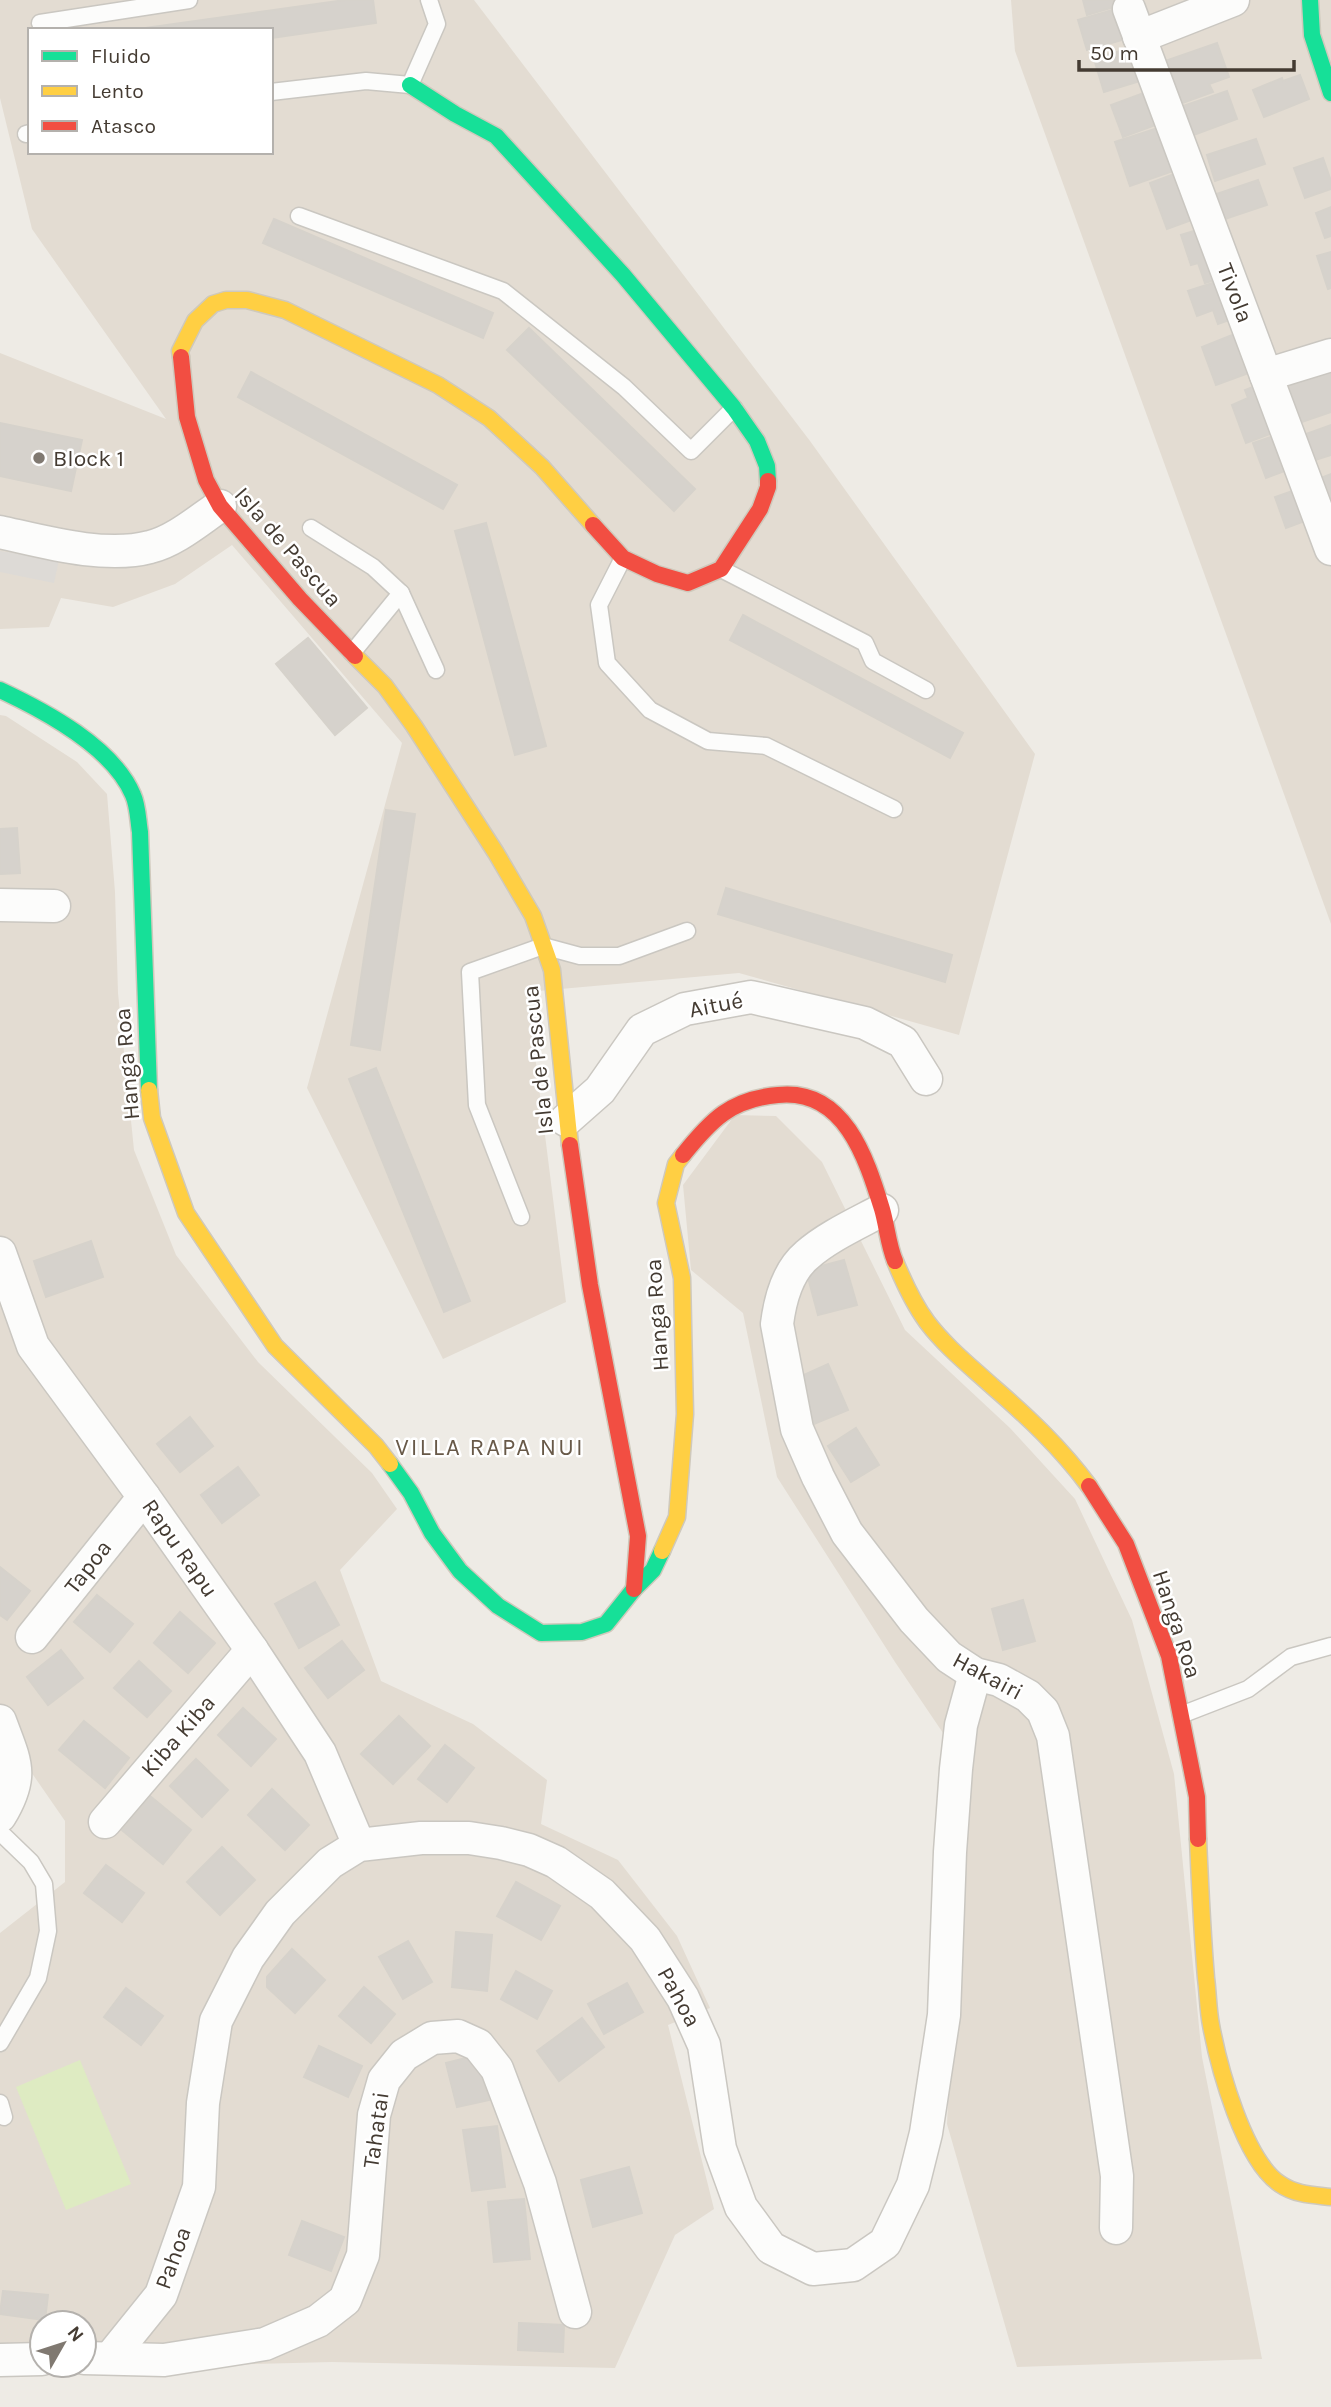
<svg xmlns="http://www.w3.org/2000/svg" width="1331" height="2407" font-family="Karla,sans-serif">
<rect width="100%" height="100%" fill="#eeebe5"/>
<!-- residential -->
<g fill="#e3dcd2" fill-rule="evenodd">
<path d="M0 0H474L810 441 1035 754 959 1035 739 973 527 992 566 1302 443 1359 307 1088 402 743 232 545 175 584 113 607 61 598 49 627 0 629V353L166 419 32 229 0 98ZM30 30H271V152H30Z"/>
<path d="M1011 0H1331V924L1015 51Z"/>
<path d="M0 715 6 716 77 762 107 794 115 892 118 993 134 1150 176 1255 258 1362 372 1473 397 1509 340 1570 381 1681 473 1724 547 1780 541 1824 618 1860 677 1936 710 2008 668 2025 714 2209 675 2235 615 2368 332 2362 0 2371V1933L65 1882V1821L0 1727ZM42 2323H84V2365H42Z"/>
<path d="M735 1115 776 1116 822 1162 905 1330 1010 1428 1075 1499 1132 1620 1174 1774 1202 2057 1262 2359 1017 2367 947 2124 964 1764 895 1662 777 1477 743 1313 691 1270 683 1185Z"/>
</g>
<!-- green -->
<path fill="#deebc2" d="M80 2060 131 2184 66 2210 16 2087Z"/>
<!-- parking -->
<path fill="#dddad6" d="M0 551 59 560 54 583 0 572Z"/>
<!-- building -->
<g fill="#d6d2cc" stroke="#d6d2cb" stroke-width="2">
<path d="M345 0H373L376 23 271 38V30H131Z"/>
<path d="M1083 0H1123L1124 4 1087 15Z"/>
<path d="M1123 7 1132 37 1087 50 1078 20Z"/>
<path d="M1217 43 1229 77 1209 84 1213 92 1177 105 1162 62Z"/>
<path d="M1133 47 1143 80 1104 92 1094 59Z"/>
<path d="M1300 75 1309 99 1264 117 1253 90 1282 78 1283 81Z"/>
<path d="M1149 91 1161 123 1123 137 1111 105Z"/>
<path d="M1227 91 1237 119 1191 136 1180 107Z"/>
<path d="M1164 126 1179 169 1130 186 1115 142Z"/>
<path d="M1256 139 1265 164 1215 181 1207 155Z"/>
<path d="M1323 158 1331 181V189L1305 198 1294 168Z"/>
<path d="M1182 171 1200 217 1167 229 1150 183Z"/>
<path d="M1258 180 1267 205 1222 220 1214 195Z"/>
<path d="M1331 207V236L1325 238 1316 213Z"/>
<path d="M274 219 493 313 483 338 263 243Z"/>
<path d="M1207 227 1224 277 1205 283 1198 263 1191 265 1181 235Z"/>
<path d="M1331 252V288L1328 289 1317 256Z"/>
<path d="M1225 279 1238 317 1218 324 1213 310 1197 316 1188 291Z"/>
<path d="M529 328 695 489 674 511 507 350Z"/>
<path d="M1242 331 1257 370 1216 385 1202 347Z"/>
<path d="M1331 365V412L1296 424 1281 383Z"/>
<path d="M251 372 457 485 443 509 238 397Z"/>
<path d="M1266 382 1283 429 1246 443 1232 405 1248 398 1245 390Z"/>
<path d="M0 423 82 440 71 491 0 476Z"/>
<path d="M1331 425V455L1312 461 1303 435Z"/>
<path d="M1277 435 1290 469 1266 478 1253 443Z"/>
<path d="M1331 474V512L1318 479Z"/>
<path d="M1301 488 1313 518 1286 528 1275 497Z"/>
<path d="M486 523 546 746 515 755 455 531Z"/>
<path d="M743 615 963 733 950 758 730 640Z"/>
<path d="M308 638 367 708 335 735 276 664Z"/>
<path d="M386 810 415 814 380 1050 351 1045Z"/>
<path d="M17 828 20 873 0 874V829Z"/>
<path d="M726 888 952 955 945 982 718 914Z"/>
<path d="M376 1068 470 1301 444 1312 349 1079Z"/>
<path d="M91 1241 103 1277 46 1297 34 1261Z"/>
<path d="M844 1260 857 1305 818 1315 806 1270Z"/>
<path d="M828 1364 848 1410 814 1424 795 1379Z"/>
<path d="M190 1417 213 1446 180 1472 157 1444Z"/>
<path d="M856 1428 879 1465 851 1482 828 1446Z"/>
<path d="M238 1467 259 1495 222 1523 201 1495Z"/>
<path d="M0 1567 30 1591 7 1620 0 1615Z"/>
<path d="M315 1582 339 1625 299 1648 275 1604Z"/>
<path d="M97 1595 133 1624 110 1652 74 1622Z"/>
<path d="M1023 1600 1035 1641 1003 1650 992 1609Z"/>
<path d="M180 1612 215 1643 188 1673 154 1643Z"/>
<path d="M342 1641 364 1670 328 1698 305 1668Z"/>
<path d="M61 1650 83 1678 48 1705 27 1677Z"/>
<path d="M139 1661 171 1691 147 1717 114 1688Z"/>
<path d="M243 1708 276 1739 251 1766 218 1735Z"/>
<path d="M399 1716 430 1746 393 1784 361 1754Z"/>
<path d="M84 1721 129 1758 105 1788 59 1750Z"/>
<path d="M445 1745 474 1768 447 1802 418 1779Z"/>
<path d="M196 1759 228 1790 202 1817 170 1786Z"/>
<path d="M272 1789 309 1825 285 1850 248 1815Z"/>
<path d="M150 1796 191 1830 163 1864 122 1830Z"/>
<path d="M222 1847 255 1880 220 1915 187 1882Z"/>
<path d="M106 1865 144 1893 122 1922 84 1893Z"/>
<path d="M516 1882 560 1906 541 1940 497 1916Z"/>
<path d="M456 1932 492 1935 487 1991 452 1987Z"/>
<path d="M408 1941 432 1982 403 1999 379 1957Z"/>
<path d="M292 1949 325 1980 295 2013 267 1987V1977Z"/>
<path d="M516 1971 552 1991 537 2019 501 1999Z"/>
<path d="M627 1983 643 2012 604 2034 588 2004Z"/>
<path d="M364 1987 395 2014 371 2043 339 2016Z"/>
<path d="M126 1988 163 2016 141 2045 104 2017Z"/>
<path d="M582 2018 604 2047 559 2081 537 2051Z"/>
<path d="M319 2046 362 2066 348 2097 304 2077Z"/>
<path d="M478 2055 489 2100 457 2107 446 2063Z"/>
<path d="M497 2126 505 2187 472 2191 463 2130Z"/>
<path d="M629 2167 642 2213 593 2227 581 2180Z"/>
<path d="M524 2199 530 2259 494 2262 488 2202Z"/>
<path d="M302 2221 344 2237 331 2271 289 2255Z"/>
<path d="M3 2291 48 2295 45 2320 0 2314Z"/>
<path d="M519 2323 564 2325 563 2352 518 2350Z"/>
</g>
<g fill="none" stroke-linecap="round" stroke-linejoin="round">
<defs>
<g id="lane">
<path d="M40 23 189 0"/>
<path d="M271 92 366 81 410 85 437 24 429 0"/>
<path d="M26 134 30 133"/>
<path d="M299 216 503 291 624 387 691 451 734 408"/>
<path d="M311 528 373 567 401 593 436 670"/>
<path d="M623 558 599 605 607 663 650 710 708 741 766 746 894 809"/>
<path d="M721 569 865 643 873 661 926 690"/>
<path d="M352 653 401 593"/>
<path d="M521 1217 477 1105 470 972 543 946 580 956H619L687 931"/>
<path d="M1181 1715 1248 1689 1291 1657 1331 1646"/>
<path d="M0 1832 31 1862 44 1884 48 1931 38 1978 0 2043"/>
<path d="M0 2103 4 2117"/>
</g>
<g id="street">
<path d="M1129 9 1331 549"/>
<path d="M1139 37 1233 0"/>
<path d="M1266 375 1331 355"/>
<path d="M0 532C45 542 105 559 150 547 175 541 199 520 220 506"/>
<path d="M0 905 54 906"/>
<path d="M566 1120 600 1090 642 1030 685 1009 751 997 865 1023 903 1042 926 1079"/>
<path d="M882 1210C858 1223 827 1237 807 1255 788 1271 780 1300 777 1324L797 1429 818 1477 847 1533 914 1620 949 1657 975 1674 999 1680 1028 1696 1043 1711 1053 1736 1117 2176 1116 2228"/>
<path d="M0 1253 33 1346 144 1497 252 1650 320 1753 359 1845"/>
<path d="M32 1637 144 1497"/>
<path d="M0 1721C15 1762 25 1775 0 1816"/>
<path d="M105 1822 252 1650"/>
<path d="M111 2357 161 2295 199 2187 203 2103 216 2021 248 1958 280 1913 330 1863 359 1845 421 1838H469L501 1843 529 1850 556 1862 602 1894 645 1939 683 1998 704 2045 720 2149 741 2207 771 2248 813 2269 853 2265 885 2243 913 2185 926 2133 944 2015 950 1852 956 1769 961 1725 975 1674"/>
<path d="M84 2358 164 2360 265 2344 318 2321 345 2300 363 2255 374 2115 384 2080 404 2055 432 2038 458 2036 478 2045 497 2069 540 2183 575 2312"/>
<path d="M0 2360 42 2359"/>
</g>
<g id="fast">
<path d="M1310 0 1312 35 1331 93"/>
<path d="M410 85 455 114 496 136 623 275 734 408 757 441 767 466 768 481"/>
<path d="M0 690C45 711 113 747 133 795 138 806 138 820 140 832L149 1090"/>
<path d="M390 1464 411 1493 432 1533 460 1571 498 1606 541 1633 582 1632 606 1624 634 1589 653 1570 662 1551"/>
</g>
<g id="slow">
<path d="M181 357 180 351 195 321 213 304 226 300H247L285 310 438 385 489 418 542 467 593 525"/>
<path d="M355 656 385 686 414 726 496 853 533 916 552 970 570 1145"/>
<path d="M149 1090 152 1118 186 1213 275 1346 376 1446 390 1464"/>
<path d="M895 1261C904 1283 913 1303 927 1322 945 1346 970 1366 992 1386 1028 1417 1061 1448 1089 1486"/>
<path d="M662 1551 677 1517 685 1414 682 1278 666 1203 676 1164 683 1155"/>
<path d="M1198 1839C1200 1885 1202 1931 1206 1978 1208 1993 1208 2010 1211 2025 1219 2068 1244 2160 1280 2184 1296 2195 1313 2195 1331 2197"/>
</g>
<g id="jam">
<path d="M181 357 187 417 206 480 220 506 300 599 355 656"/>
<path d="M593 525 623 558 657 574 688 583 721 569 760 509 768 487V481"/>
<path d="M570 1145 590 1285 638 1536 634 1589"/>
<path d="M683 1155C711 1120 731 1099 778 1095 844 1088 866 1157 882 1209 887 1226 888 1244 895 1261"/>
<path d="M1089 1486 1126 1544 1169 1656 1197 1797 1198 1839"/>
</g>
</defs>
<!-- lane casing -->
<use href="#lane" stroke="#cac7c1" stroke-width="19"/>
<!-- street casing -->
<use href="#street" stroke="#cac7c1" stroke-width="35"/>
<!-- fast casing -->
<use href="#fast" stroke="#cfc9bc" stroke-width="19"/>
<!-- slow casing -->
<use href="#slow" stroke="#cfc9bc" stroke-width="19"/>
<!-- jam casing -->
<use href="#jam" stroke="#cfc9bc" stroke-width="19"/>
<!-- lane -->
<use href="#lane" stroke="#fcfcfb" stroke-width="16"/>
<!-- street -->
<use href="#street" stroke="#fcfcfb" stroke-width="32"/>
<!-- fast -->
<use href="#fast" stroke="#16e098" stroke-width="16"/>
<!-- slow -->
<use href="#slow" stroke="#ffcf43" stroke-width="16"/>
<!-- jam -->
<use href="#jam" stroke="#f24e42" stroke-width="16"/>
</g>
<!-- markers -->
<circle fill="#807971" stroke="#fff" stroke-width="2.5" cx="39" cy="458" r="7"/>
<g text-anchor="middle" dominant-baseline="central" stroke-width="5" stroke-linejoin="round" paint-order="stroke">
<!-- street labels -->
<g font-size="23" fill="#443b32" stroke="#fff">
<text transform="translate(1235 293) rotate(69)">Tivola</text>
<text transform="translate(288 547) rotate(49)">Isla de Pascua</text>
<text transform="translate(716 1005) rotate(-11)">Aitué</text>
<text transform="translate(538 1060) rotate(-96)">Isla de Pascua</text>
<text transform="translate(127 1064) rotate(-95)">Hanga Roa</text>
<text transform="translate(657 1315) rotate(-94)">Hanga Roa</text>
<text transform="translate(180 1548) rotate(55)">Rapu Rapu</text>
<text transform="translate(88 1567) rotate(-52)">Tapoa</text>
<text transform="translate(1177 1624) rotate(72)">Hanga Roa</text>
<text transform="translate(988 1676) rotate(28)">Hakairi</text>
<text transform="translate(178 1736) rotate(-49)">Kiba Kiba</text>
<text transform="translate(679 1997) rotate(61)">Pahoa</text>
<text transform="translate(376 2130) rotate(-82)">Tahatai</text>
<text transform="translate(173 2258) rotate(-70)">Pahoa</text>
</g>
<!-- poi labels -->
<g font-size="23" fill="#443b32" stroke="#fff" text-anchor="start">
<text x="53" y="458">Block 1</text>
</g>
<!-- neighbourhood labels -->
<g font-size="24" letter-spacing="2" fill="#685948" stroke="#fff">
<text x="490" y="1447">VILLA RAPA NUI</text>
</g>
</g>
<!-- legend -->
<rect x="28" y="28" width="245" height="126" fill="#ffffff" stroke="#b4b1ad" stroke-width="2"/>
<rect x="42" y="51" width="35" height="10" fill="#16e098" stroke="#b4b1ad" stroke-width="2"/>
<text x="91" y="63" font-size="21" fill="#443b32">Fluido</text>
<rect x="42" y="86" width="35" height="10" fill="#ffcf43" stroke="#b4b1ad" stroke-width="2"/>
<text x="91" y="98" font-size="21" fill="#443b32">Lento</text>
<rect x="42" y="121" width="35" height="10" fill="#f24e42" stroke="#b4b1ad" stroke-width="2"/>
<text x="91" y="133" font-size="21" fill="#443b32">Atasco</text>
<!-- north arrow -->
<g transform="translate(63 2344) rotate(51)"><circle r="33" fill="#ffffff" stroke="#b4b1ad" stroke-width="2"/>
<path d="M0-5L12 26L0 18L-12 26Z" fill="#807971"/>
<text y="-10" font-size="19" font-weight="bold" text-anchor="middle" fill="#443b32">N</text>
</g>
<!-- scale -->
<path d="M1079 60v10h215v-10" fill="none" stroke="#443b32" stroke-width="3.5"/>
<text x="1090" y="60" font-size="21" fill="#443b32" stroke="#ffffff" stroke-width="5" paint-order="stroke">50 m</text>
</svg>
